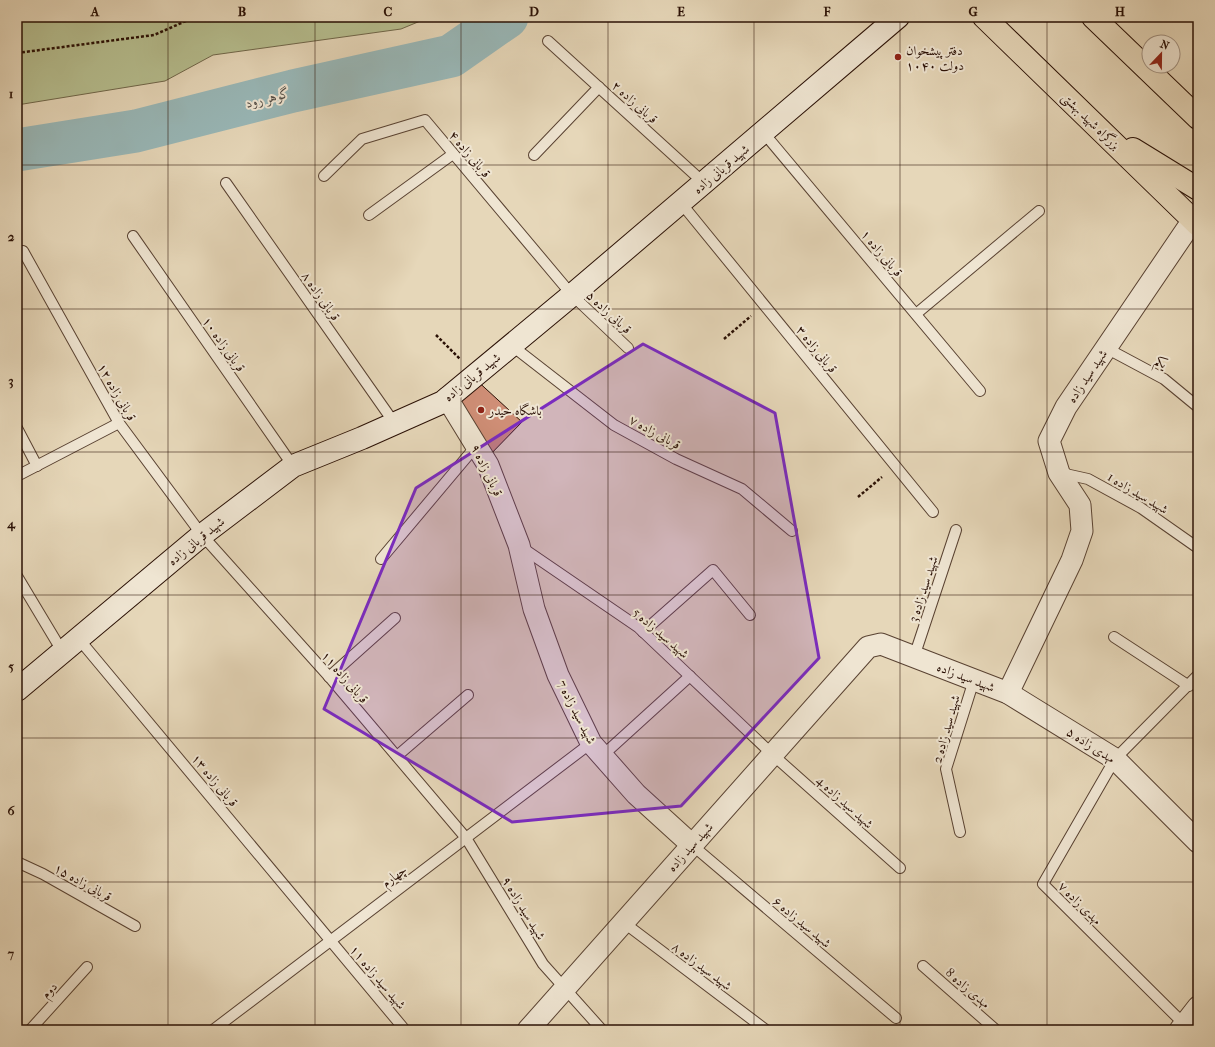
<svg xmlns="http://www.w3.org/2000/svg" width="1215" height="1047" font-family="'IM FELL French Canon',Amiri,serif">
<rect width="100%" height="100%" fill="#e6d7b9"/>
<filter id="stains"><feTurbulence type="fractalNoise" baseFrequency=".005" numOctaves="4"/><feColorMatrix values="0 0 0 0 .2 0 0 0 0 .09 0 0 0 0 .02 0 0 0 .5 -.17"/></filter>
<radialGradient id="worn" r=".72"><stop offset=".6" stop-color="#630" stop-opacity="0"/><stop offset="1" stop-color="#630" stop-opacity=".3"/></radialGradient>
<!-- green -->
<path fill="#b6be8f" stroke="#70674a" d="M27 17H430L401 29 213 55 165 81 17 105V19Z"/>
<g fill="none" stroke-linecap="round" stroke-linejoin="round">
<!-- river -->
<path stroke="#99b8b8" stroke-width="43" d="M17 150 136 131 293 91 451 56 507 17"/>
</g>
<!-- building -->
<path fill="#cf8e76" stroke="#2a1005" d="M473 377 522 422 485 460 447 398Z"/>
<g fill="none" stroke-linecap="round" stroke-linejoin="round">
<defs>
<g id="lane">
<path d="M548 41 704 183"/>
<path d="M763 132 980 391"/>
<path d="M534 155 599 87"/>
<path d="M324 176 362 139 425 120 572 295 628 348"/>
<path d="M226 183 395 424"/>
<path d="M681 203 933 512"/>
<path d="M369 215 453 154"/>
<path d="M133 236 293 466"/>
<path d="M23 251 119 423 202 535 332 680 466 838 543 964 602 1030"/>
<path d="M916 314 1039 211"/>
<path d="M511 345 614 425 676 459 742 489 792 531"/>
<path d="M1106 348 1164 379 1198 407"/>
<path d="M17 428 37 466"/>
<path d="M1061 473 1088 479 1141 508 1198 548"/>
<path d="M17 476 119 423"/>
<path d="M521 547 638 627 773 755 900 868"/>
<path d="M381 559 476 446"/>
<path d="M17 576 62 651"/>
<path d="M643 632 713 570 750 615"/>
<path d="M1114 637 1189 686"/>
<path d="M78 638 405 1030"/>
<path d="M914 657 956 530"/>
<path d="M329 677 395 618"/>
<path d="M397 756 468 695"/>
<path d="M602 756 690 676"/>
<path d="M960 832 946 769 974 680"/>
<path d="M692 845 896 1018"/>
<path d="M17 862 43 874 135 926"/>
<path d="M623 922 766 1030"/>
<path d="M923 966 996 1030"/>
<path d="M1184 1024 1043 884 1115 759 1198 675"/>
<path d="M30 1030 87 967"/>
<path d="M213 1030 591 743"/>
</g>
<g id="street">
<path d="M447 398 488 465 519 545 534 609 558 675 591 743 636 794 692 845"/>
<path d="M1008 693 1072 560 1082 531 1080 505 1059 473 1049 441 1066 407 1193 220"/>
<path d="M528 1030 868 647 881 644 1008 693 1115 759 1198 842"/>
<path d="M1180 1030 1198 1007"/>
</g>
<path id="secondary" d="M17 690 202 535 293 466 362 438 443 402 572 295 898 17"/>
<g id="highway">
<path d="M984 17 1198 225"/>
<path d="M1093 17 1198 118"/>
<path d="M1133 149 1198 189"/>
</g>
</defs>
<!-- lane casing -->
<use href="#lane" stroke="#594232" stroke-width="12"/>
<!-- street casing -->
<use href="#street" stroke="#594232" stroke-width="23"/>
<!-- secondary casing -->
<use href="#secondary" stroke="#2a1005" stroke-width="24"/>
<!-- highway casing -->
<use href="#highway" stroke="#2a1005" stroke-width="24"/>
<!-- path -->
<g stroke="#2a1005" stroke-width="2.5" stroke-dasharray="3 2" stroke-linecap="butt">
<path d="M17 53 154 35 195 17"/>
<path d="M436 335 460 359"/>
<path d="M724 339 751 316"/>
<path d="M858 497 882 477"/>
</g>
<!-- lane -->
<use href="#lane" stroke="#efe5d2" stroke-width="10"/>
<!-- street -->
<use href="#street" stroke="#efe5d2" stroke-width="21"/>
<!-- secondary -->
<use href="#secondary" stroke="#efe5d2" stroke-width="22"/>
<!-- highway -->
<use href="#highway" stroke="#e6d7b9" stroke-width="22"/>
</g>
<!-- marked area -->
<path fill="#7b2cbf" fill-opacity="0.2" stroke="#7b2cbf" stroke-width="3" stroke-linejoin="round" d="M643 344 775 413 819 658 681 806 512 822 324 709 416 488Z"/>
<!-- grid -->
<path fill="none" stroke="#2a1005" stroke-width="1" stroke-opacity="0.55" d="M168 17V1030M315 17V1030M461 17V1030M608 17V1030M754 17V1030M900 17V1030M1047 17V1030M17 165H1198M17 309H1198M17 452H1198M17 595H1198M17 738H1198M17 882H1198"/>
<!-- markers -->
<g fill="#8f2418" stroke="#efe5d2" stroke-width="1.5">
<circle cx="898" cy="57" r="4"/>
<circle cx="481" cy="410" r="4"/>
</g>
<g text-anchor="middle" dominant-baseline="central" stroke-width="4" stroke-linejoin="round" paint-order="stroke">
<!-- poi labels -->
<g font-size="13" fill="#2a1005" stroke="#efe5d2" text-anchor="start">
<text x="906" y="50">دفتر پیشخوان<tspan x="906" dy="15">دولت ۱۰۴۰</tspan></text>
<text x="489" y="410">باشگاه حیدر</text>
</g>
<!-- street labels -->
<g font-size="13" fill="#2a1005" stroke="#efe5d2">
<text transform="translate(635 102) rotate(42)">قربانی زاده ۲</text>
<text transform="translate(1091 121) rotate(44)">بزرگراه شهید بهشتی</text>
<text transform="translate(470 154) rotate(50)">قربانی زاده ۴</text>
<text transform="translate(721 169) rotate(-40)">شهید قربانی زاده</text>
<text transform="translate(882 253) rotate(50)">قربانی زاده ۱</text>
<text transform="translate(321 296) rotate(55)">قربانی زاده ۸</text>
<text transform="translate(609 312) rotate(43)">قربانی زاده ۵</text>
<text transform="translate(224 344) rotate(55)">قربانی زاده ۱۰</text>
<text transform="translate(817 349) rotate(51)">قربانی زاده ۳</text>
<text transform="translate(1161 362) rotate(28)">یکم</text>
<text transform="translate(1087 376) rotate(-56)">شهید سید زاده</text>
<text transform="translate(472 377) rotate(-39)">شهید قربانی زاده</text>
<text transform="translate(117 392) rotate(60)">قربانی زاده ۱۲</text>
<text transform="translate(655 432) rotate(29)">قربانی زاده ۷</text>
<text transform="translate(487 470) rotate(64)">قربانی زاده ۹</text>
<text transform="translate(1138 493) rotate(31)">شهید سید زاده 1</text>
<text transform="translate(196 541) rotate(-39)">شهید قربانی زاده</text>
<text transform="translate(923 589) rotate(-72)">شهید سید زاده 3</text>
<text transform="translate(661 633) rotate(41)">شهید سید زاده 5</text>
<text transform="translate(345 677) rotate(49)">قربانی زاده ۱۱</text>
<text transform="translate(966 677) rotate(21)">شهید سید زاده</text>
<text transform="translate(577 712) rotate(63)">شهید سید زاده 7</text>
<text transform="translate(946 729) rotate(-74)">شهید سید زاده 2</text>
<text transform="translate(1091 745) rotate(33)">مهدی زاده ۵</text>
<text transform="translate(215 780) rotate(50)">قربانی زاده ۱۳</text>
<text transform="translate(845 802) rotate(42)">شهید سید زاده 4</text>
<text transform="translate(690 847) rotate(-48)">شهید سید زاده</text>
<text transform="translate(394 876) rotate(-37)">چهارم</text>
<text transform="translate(83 882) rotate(29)">قربانی زاده ۱۵</text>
<text transform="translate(1080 903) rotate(45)">مهدی زاده ۷</text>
<text transform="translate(524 908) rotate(59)">شهید سید زاده ۹</text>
<text transform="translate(802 922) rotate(40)">شهید سید زاده ۶</text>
<text transform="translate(702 966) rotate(37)">شهید سید زاده ۸</text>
<text transform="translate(378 977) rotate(50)">شهید سید زاده ۱۱</text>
<text transform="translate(968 988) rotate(41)">مهدی زاده 8</text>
<text transform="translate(49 990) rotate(-47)">دوم</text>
</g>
<!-- water labels -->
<g font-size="14" font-style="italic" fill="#514b44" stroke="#efe5d2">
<text transform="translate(268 98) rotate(-14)">گوهر رود</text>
</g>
</g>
<!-- margin -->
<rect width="1215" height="1047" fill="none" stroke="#e6d7b9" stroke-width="44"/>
<!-- north arrow -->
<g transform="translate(1161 54) rotate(22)"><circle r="19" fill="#efe5d2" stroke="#a09080"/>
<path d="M0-3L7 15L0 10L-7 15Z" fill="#8f2418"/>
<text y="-6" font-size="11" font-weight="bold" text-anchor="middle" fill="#2a1005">N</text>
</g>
<rect x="22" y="22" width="1171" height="1003" fill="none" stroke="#2a1005" stroke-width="1.5"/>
<g font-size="13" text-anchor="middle" font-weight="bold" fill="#2a1005">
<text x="95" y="16">A</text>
<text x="242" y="16">B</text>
<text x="388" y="16">C</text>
<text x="534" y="16">D</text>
<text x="681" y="16">E</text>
<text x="827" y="16">F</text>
<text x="973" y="16">G</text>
<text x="1120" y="16">H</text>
<text x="11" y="98">1</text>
<text x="11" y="241">2</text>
<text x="11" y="385">3</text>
<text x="11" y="528">4</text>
<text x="11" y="671">5</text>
<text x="11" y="815">6</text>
<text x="11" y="958">7</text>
</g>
<rect width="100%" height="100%" filter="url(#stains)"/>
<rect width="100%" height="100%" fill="url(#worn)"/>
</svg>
